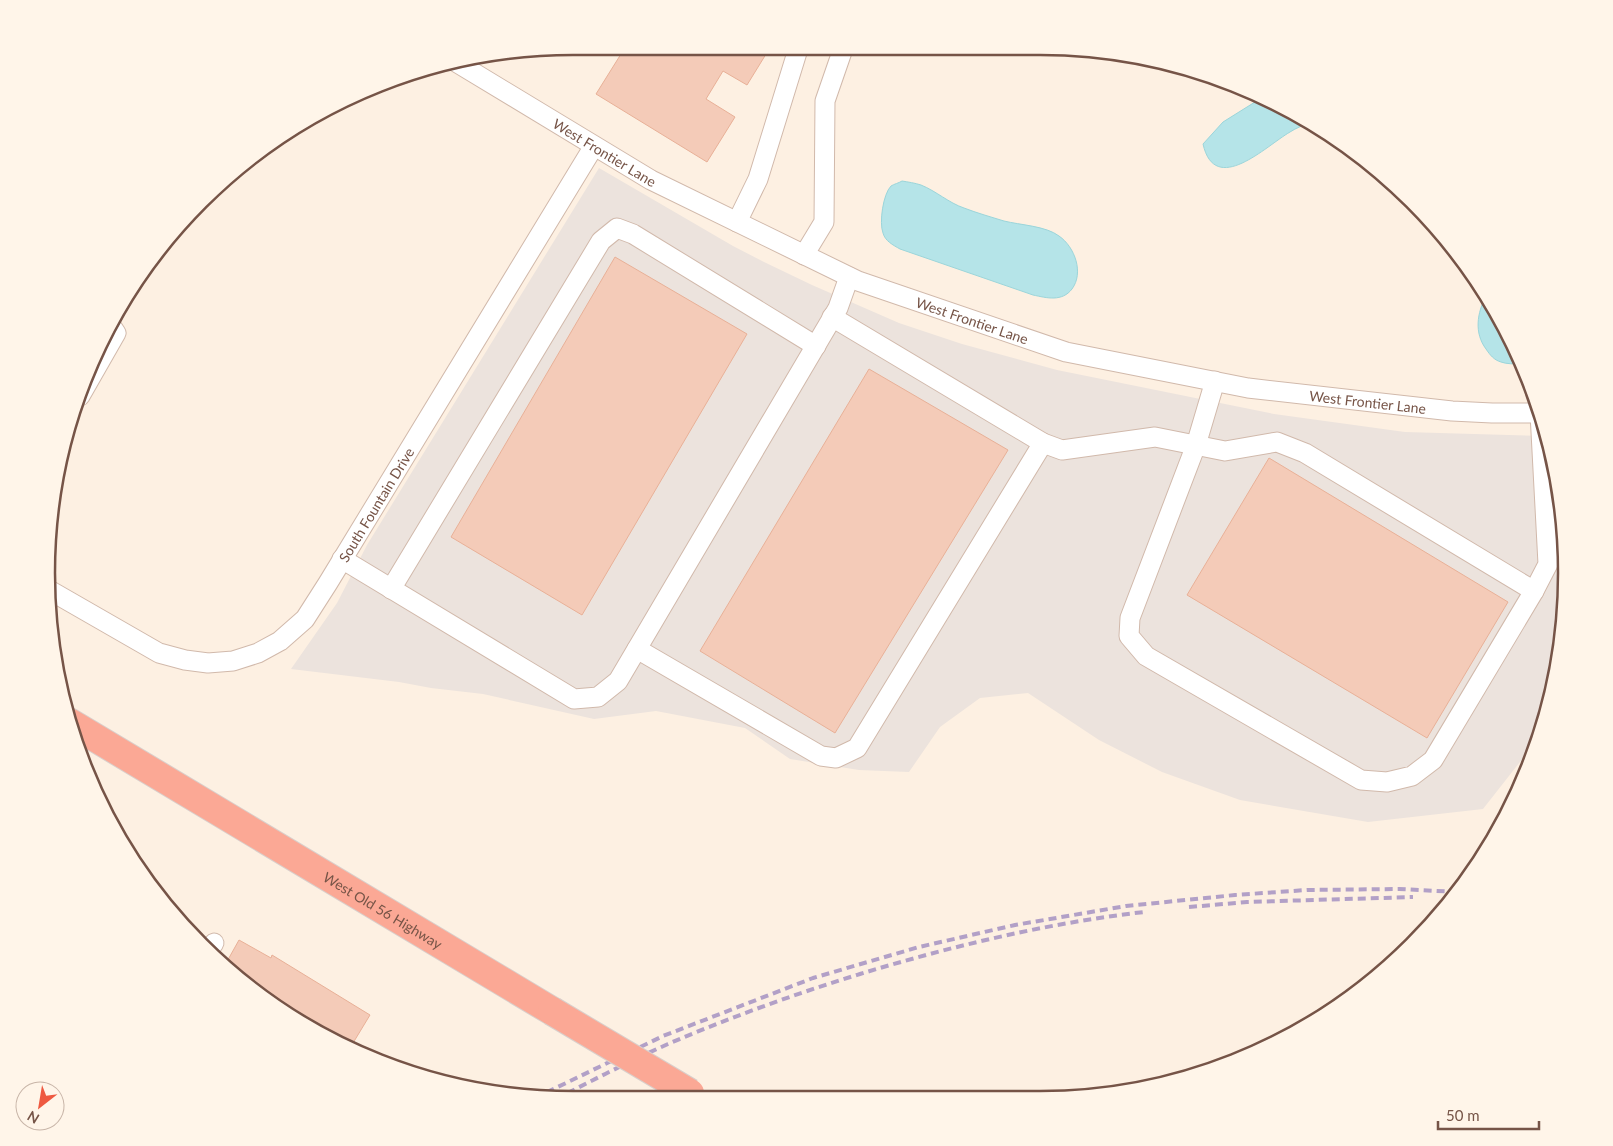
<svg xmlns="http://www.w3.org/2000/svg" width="1613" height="1146" font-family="Lato,sans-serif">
<rect width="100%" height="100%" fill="#fdf0e2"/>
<!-- industrial -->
<path fill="#ece3dd" d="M599 168 733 246 764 262 812 285 899 323 962 344 1057 370 1274 414 1405 432 1546 436 1562 504 1566 607 1550 699 1527 753 1483 809 1368 822 1240 800 1162 772 1099 740 1028 693 980 698 940 727 909 772 859 770 790 759 745 728 656 711 594 719 483 694 431 688 399 682 291 669 337 603 367 545Z"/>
<!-- water -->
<g fill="#b5e4e8" stroke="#9bd5da">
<path d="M1263 97 1311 122C1304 125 1296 128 1290 132 1266 146 1215 197 1203 144L1223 122Z"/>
<path d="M902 181C908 182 915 183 921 185 936 191 949 203 964 208 977 213 991 217 1004 221 1020 225 1046 226 1059 236 1075 247 1084 273 1072 289 1062 302 1047 298 1033 295L900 249C893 245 885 241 883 233 879 223 883 194 891 186 894 184 899 183 902 181Z"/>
<path d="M1486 296 1496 309 1521 364C1515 364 1506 364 1501 362 1494 360 1490 355 1486 349 1474 333 1477 313 1486 296Z"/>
</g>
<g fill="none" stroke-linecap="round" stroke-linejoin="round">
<!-- stream -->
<g stroke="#9bd5da" stroke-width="4">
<path d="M1349 147 1380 181 1441 233"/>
<path d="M1509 811 1516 790 1523 779"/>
</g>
</g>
<!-- building -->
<g fill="#f4cbb8" stroke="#e8b097">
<path d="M626 46H771L747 85 723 71 706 99 735 117 707 162 596 94Z"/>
<path d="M615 257 747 334 582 615 451 537Z"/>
<path d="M869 369 1008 450 835 733 700 651Z"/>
<path d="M1269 458 1508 602 1427 738 1187 595Z"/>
<path d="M239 940 271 958 272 955 370 1015 350 1048 243 982 225 965Z"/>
</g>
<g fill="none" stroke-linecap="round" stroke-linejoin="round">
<defs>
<g id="minor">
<path id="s1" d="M456 62 651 180 858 281 1066 352 1248 388 1452 411 1492 413H1541"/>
<path d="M737 222 758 179 799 46"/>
<path d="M804 255 824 222 825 101 844 46"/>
<path d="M832 317 1043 443 1062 450 1155 437 1225 451 1277 442 1305 453 1534 591"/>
<path d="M1215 381 1196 445 1130 618 1129 636 1146 656 1361 780 1387 782 1412 776 1433 760 1534 591 1548 564 1540 413"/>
<path d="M80 396 116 333 110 324"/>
<path d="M342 559 574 699 598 697 618 681 838 308 849 277"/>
<path d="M391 589 601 241 617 228 633 234 816 346"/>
<path id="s2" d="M51 591 159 653 185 660 208 663 233 661 258 653 280 641 305 619 328 583 594 146"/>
<path d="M637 649 821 756 836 758 857 748 1043 443"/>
<path d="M209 950 214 943"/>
</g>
<g id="highway">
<path id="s3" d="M69 722 552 1011"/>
</g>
</defs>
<!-- minor casing -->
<use href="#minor" stroke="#d1b9ab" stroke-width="21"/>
<!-- highway casing -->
<use href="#highway" stroke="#d9cfcb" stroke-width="30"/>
<!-- minor -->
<use href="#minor" stroke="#fff" stroke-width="19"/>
<!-- highway -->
<use href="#highway" stroke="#fba895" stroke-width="28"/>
<!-- rail -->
<g stroke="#b2a0c7" stroke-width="4" stroke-dasharray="8 5" stroke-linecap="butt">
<path d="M1189 907 1247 902 1413 897"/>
<path d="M535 1098 663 1036 813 978 919 947 1015 925 1126 906 1235 895 1307 890 1399 889 1459 892"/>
<path d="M556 1099C593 1080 630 1061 668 1044 731 1017 795 994 860 974 952 946 1048 923 1144 912"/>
</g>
<defs>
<path id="highway-bridge" d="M552 1011 690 1093"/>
</defs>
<!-- highway-bridge casing -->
<use href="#highway-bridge" stroke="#d9cfcb" stroke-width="30" stroke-linecap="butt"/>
<!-- highway-bridge -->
<use href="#highway-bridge" stroke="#fba895" stroke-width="28"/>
</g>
<g text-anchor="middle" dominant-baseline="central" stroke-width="4" stroke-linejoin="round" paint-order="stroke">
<!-- street labels -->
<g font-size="14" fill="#765447" stroke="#fff5e9">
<text stroke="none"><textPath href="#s1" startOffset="174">West Frontier Lane</textPath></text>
<text stroke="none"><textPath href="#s1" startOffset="579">West Frontier Lane</textPath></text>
<text stroke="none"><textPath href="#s1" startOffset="984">West Frontier Lane</textPath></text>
<text stroke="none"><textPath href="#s2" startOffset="419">South Fountain Drive</textPath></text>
<text stroke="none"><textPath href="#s3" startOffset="366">West Old 56 Highway</textPath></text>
</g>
</g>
<!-- crop -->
<path d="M0 0H1613V1146H0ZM573 55H1040A518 518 0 0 1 1558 573V573A518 518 0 0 1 1040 1091H573A518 518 0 0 1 55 573V573A518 518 0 0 1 573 55Z" fill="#fff5e9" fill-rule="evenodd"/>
<path fill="none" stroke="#765447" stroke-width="2.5" d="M573 55H1040A518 518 0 0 1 1558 573V573A518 518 0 0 1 1040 1091H573A518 518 0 0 1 55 573V573A518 518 0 0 1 573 55Z"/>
<!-- north arrow -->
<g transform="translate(40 1106) rotate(211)"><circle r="24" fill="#fff5e9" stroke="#c8b5a8"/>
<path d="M0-4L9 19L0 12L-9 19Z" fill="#ee5940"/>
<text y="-8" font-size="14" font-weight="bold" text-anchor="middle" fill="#765447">N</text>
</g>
<!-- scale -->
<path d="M1438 1121v8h101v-8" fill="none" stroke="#765447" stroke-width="2.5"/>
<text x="1446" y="1121" font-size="15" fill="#765447" stroke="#fff5e9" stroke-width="4" paint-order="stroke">50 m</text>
</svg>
